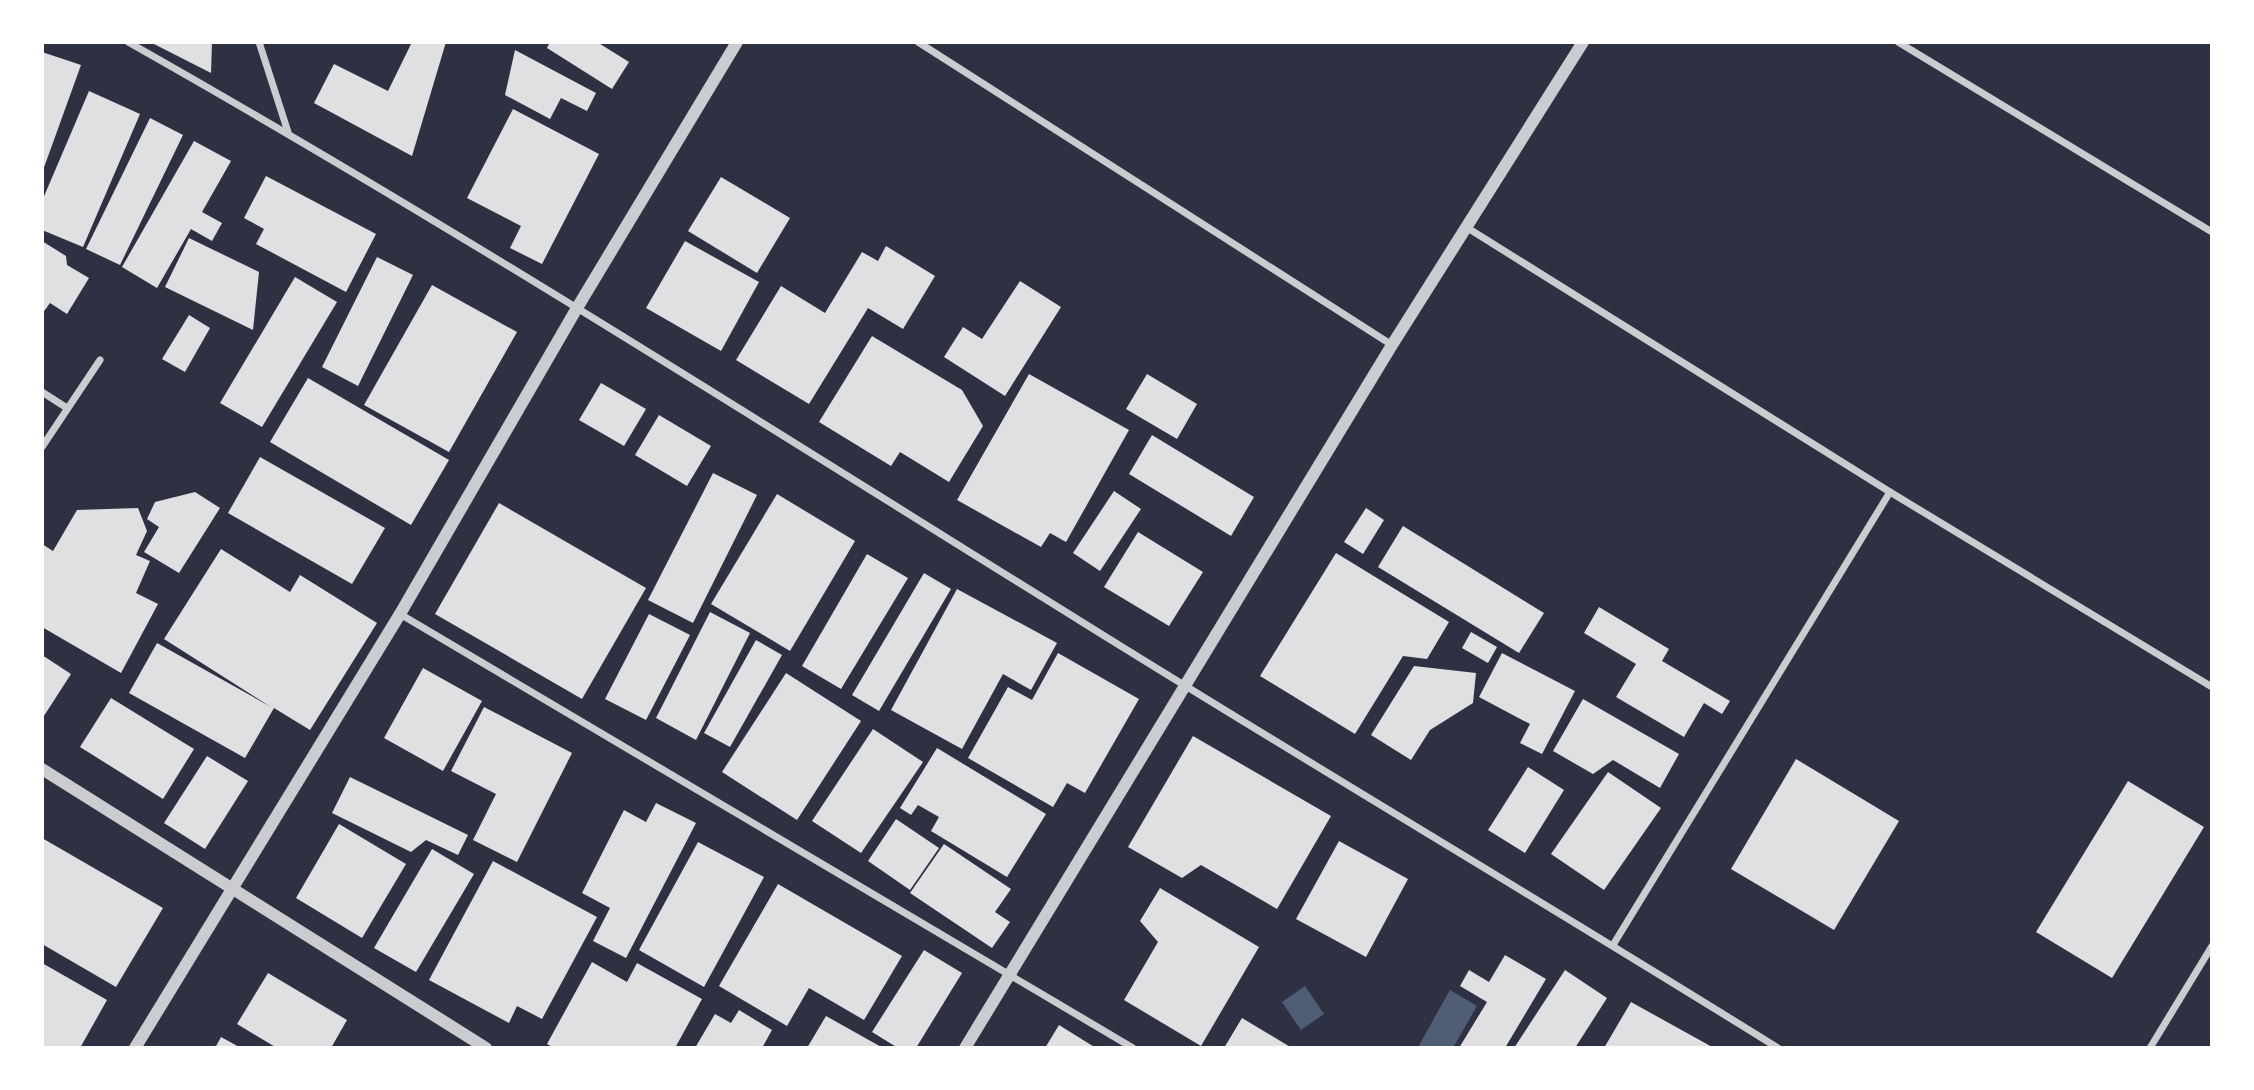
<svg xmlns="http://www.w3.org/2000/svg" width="2254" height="1090" font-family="Raleway,sans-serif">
<rect width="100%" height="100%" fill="#2d3142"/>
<!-- water -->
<g fill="#4f5d75">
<path d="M1305 986 1324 1014 1301 1030 1282 1002Z"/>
<path d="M1450 990 1477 1006 1453 1048H1420L1418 1047Z"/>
</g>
<!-- building -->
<g fill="#e0e0e3">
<path d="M150 42H212L211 73Z"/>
<path d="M412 42H446L412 156 314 103 334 64 388 91Z"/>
<path d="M550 42H597L629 62 612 89 547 48Z"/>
<path d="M515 50 596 93 587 111 561 98 550 119 505 95Z"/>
<path d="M42 52 81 65 42 173Z"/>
<path d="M89 91 140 114 83 247 42 230V201Z"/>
<path d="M513 109 599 154 542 264 510 248 521 226 467 198Z"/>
<path d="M150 118 183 135 120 265 86 249Z"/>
<path d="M194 141 231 161 202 212 222 223 212 241 191 229 157 288 122 267Z"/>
<path d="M266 176 376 234 346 292 256 244 264 229 244 218Z"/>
<path d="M721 177 790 218 757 273 688 231Z"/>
<path d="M189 238 259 272 253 330 165 287Z"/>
<path d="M42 241 66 256 67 265 89 278 67 314 50 303 42 314Z"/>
<path d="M685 241 759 282 721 351 646 308Z"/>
<path d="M886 246 935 276 903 329 868 308 809 404 736 360 781 286 825 313 862 252 878 261Z"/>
<path d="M377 257 413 275 358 386 322 367Z"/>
<path d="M295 277 337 302 262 427 220 403Z"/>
<path d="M1020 281 1061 307 1005 396 944 357 963 327 982 339Z"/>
<path d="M432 285 517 332 449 452 364 405Z"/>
<path d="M189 315 210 328 185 372 162 359Z"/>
<path d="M872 336 962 390 983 426 949 482 900 452 891 466 819 422Z"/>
<path d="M1029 374 1129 430 1066 542 1050 533 1041 547 957 500Z"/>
<path d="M1147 374 1197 404 1177 439 1126 409Z"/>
<path d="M308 378 449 460 411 525 270 442Z"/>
<path d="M601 383 646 409 624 446 579 420Z"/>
<path d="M659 415 711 446 687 486 635 455Z"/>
<path d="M1152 435 1254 497 1231 536 1129 474Z"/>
<path d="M260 457 385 528 352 584 228 513Z"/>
<path d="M713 473 757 495 693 623 648 600Z"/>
<path d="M1114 491 1141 509 1100 571 1073 553Z"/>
<path d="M195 492 220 508 179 573 144 552 159 527 147 519 155 502Z"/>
<path d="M777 494 855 541 790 651 711 604Z"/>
<path d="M499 503 646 588 582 699 435 614Z"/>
<path d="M138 508 147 531 136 555 150 561 136 593 158 604 121 673 42 627V544L53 551 77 510Z"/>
<path d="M1366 508 1384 520 1363 554 1344 542Z"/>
<path d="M1403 526 1544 613 1519 653 1378 567Z"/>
<path d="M1138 532 1203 572 1169 626 1104 587Z"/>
<path d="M221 549 290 592 300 575 377 623 310 730 274 708 245 758 129 693 157 643 271 707 164 639Z"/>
<path d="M1336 553 1449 622 1427 659 1403 656 1355 734 1260 676Z"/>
<path d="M867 554 908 578 841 689 802 666Z"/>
<path d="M924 573 951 589 879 711 852 695Z"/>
<path d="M957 589 1057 643 1031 690 1003 674 962 749 891 710Z"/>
<path d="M1599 607 1669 649 1662 661 1730 701 1722 714 1704 703 1684 737 1616 697 1636 664 1584 633Z"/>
<path d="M710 612 750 633 696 740 656 718Z"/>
<path d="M649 614 690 635 646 720 605 699Z"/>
<path d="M1471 632 1497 647 1488 663 1462 648Z"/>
<path d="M756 640 782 655 730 747 704 733Z"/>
<path d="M1058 653 1139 699 1085 793 1067 783 1053 807 968 758 1008 687 1032 700Z"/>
<path d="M1502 653 1575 691 1542 754 1520 743 1530 724 1479 697Z"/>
<path d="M42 655 71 674 42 719Z"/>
<path d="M1414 666 1476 673 1473 703 1430 730 1411 760 1371 735Z"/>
<path d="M423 668 482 701 443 771 384 738Z"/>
<path d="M786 673 861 721 797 820 722 772Z"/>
<path d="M111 698 194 749 163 799 80 747Z"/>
<path d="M1583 699 1679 754 1660 788 1613 760 1593 774 1553 751Z"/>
<path d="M484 707 572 753 517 862 473 840 496 794 451 771Z"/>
<path d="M873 729 923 762 861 853 812 821Z"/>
<path d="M1193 736 1331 816 1277 909 1201 865 1182 878 1128 847Z"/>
<path d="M937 748 1046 814 1007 877 931 831 939 817 918 805 911 815 900 808Z"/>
<path d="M207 756 248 781 205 849 164 823Z"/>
<path d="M1796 759 1899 821 1834 930 1731 869Z"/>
<path d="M1528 767 1564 790 1525 853 1488 830Z"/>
<path d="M1608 772 1661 808 1604 890 1551 854Z"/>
<path d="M350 777 468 835 458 855 426 840 411 852 332 813Z"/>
<path d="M2128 781 2204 827 2112 978 2036 932Z"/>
<path d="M656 803 696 823 626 958 593 941 610 908 582 893 624 810 646 822Z"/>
<path d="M896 819 939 848 910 890 868 861Z"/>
<path d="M339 824 406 864 362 938 296 898Z"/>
<path d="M42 838 163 908 116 987 42 944Z"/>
<path d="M1339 841 1408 879 1366 957 1296 919Z"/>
<path d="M698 842 764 877 704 987 639 950Z"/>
<path d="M944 844 1011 889 995 912 1010 922 992 948 910 893Z"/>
<path d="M432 849 474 874 416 972 374 948Z"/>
<path d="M493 861 597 917 542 1019 517 1006 509 1023 429 980Z"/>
<path d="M778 884 902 956 864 1020 809 988 787 1026 719 986Z"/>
<path d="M1160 888 1259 947 1201 1046 1124 1000 1158 942 1140 921Z"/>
<path d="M924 950 962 973 916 1048H898L872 1032Z"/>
<path d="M1505 955 1546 979 1505 1048H1459L1487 1002 1460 986 1469 970 1489 982Z"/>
<path d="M592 962 627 982 637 963 702 999 675 1048H554L547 1044Z"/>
<path d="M42 963 107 1000 80 1048H42Z"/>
<path d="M1565 970 1607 998 1575 1048H1514Z"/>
<path d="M268 973 347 1020 331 1048H277L237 1024Z"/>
<path d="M1631 1002 1714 1048H1604Z"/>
<path d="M739 1010 772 1030 762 1048H695L715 1014 731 1023Z"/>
<path d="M826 1016 883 1048H807Z"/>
<path d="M1242 1018 1292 1048H1224Z"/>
<path d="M1059 1025 1096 1048H1045Z"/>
<path d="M221 1037 241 1048H215Z"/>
</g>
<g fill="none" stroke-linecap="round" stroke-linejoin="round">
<!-- minor -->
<g stroke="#caccd0" stroke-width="7">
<path d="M128 42C452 225 766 426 1082 622 1313 766 1547 904 1778 1048"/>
<path d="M259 42 288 132"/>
<path d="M918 42 1392 345"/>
<path d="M1898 42 2212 232"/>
<path d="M1466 227 1890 492 2212 687"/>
<path d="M42 392 67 408"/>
<path d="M42 447 100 360"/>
<path d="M400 614 1133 1048"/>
<path d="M1613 945 1890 492"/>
<path d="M2150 1048 2212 946"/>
</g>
<!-- tertiary -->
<g stroke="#caccd0" stroke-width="12">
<path d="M42 769 486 1048"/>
<path d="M135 1048 400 614 577 308 737 42"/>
<path d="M965 1048 1392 345 1583 42"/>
</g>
</g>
<!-- border -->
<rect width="2254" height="1090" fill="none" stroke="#ffffff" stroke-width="88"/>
</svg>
